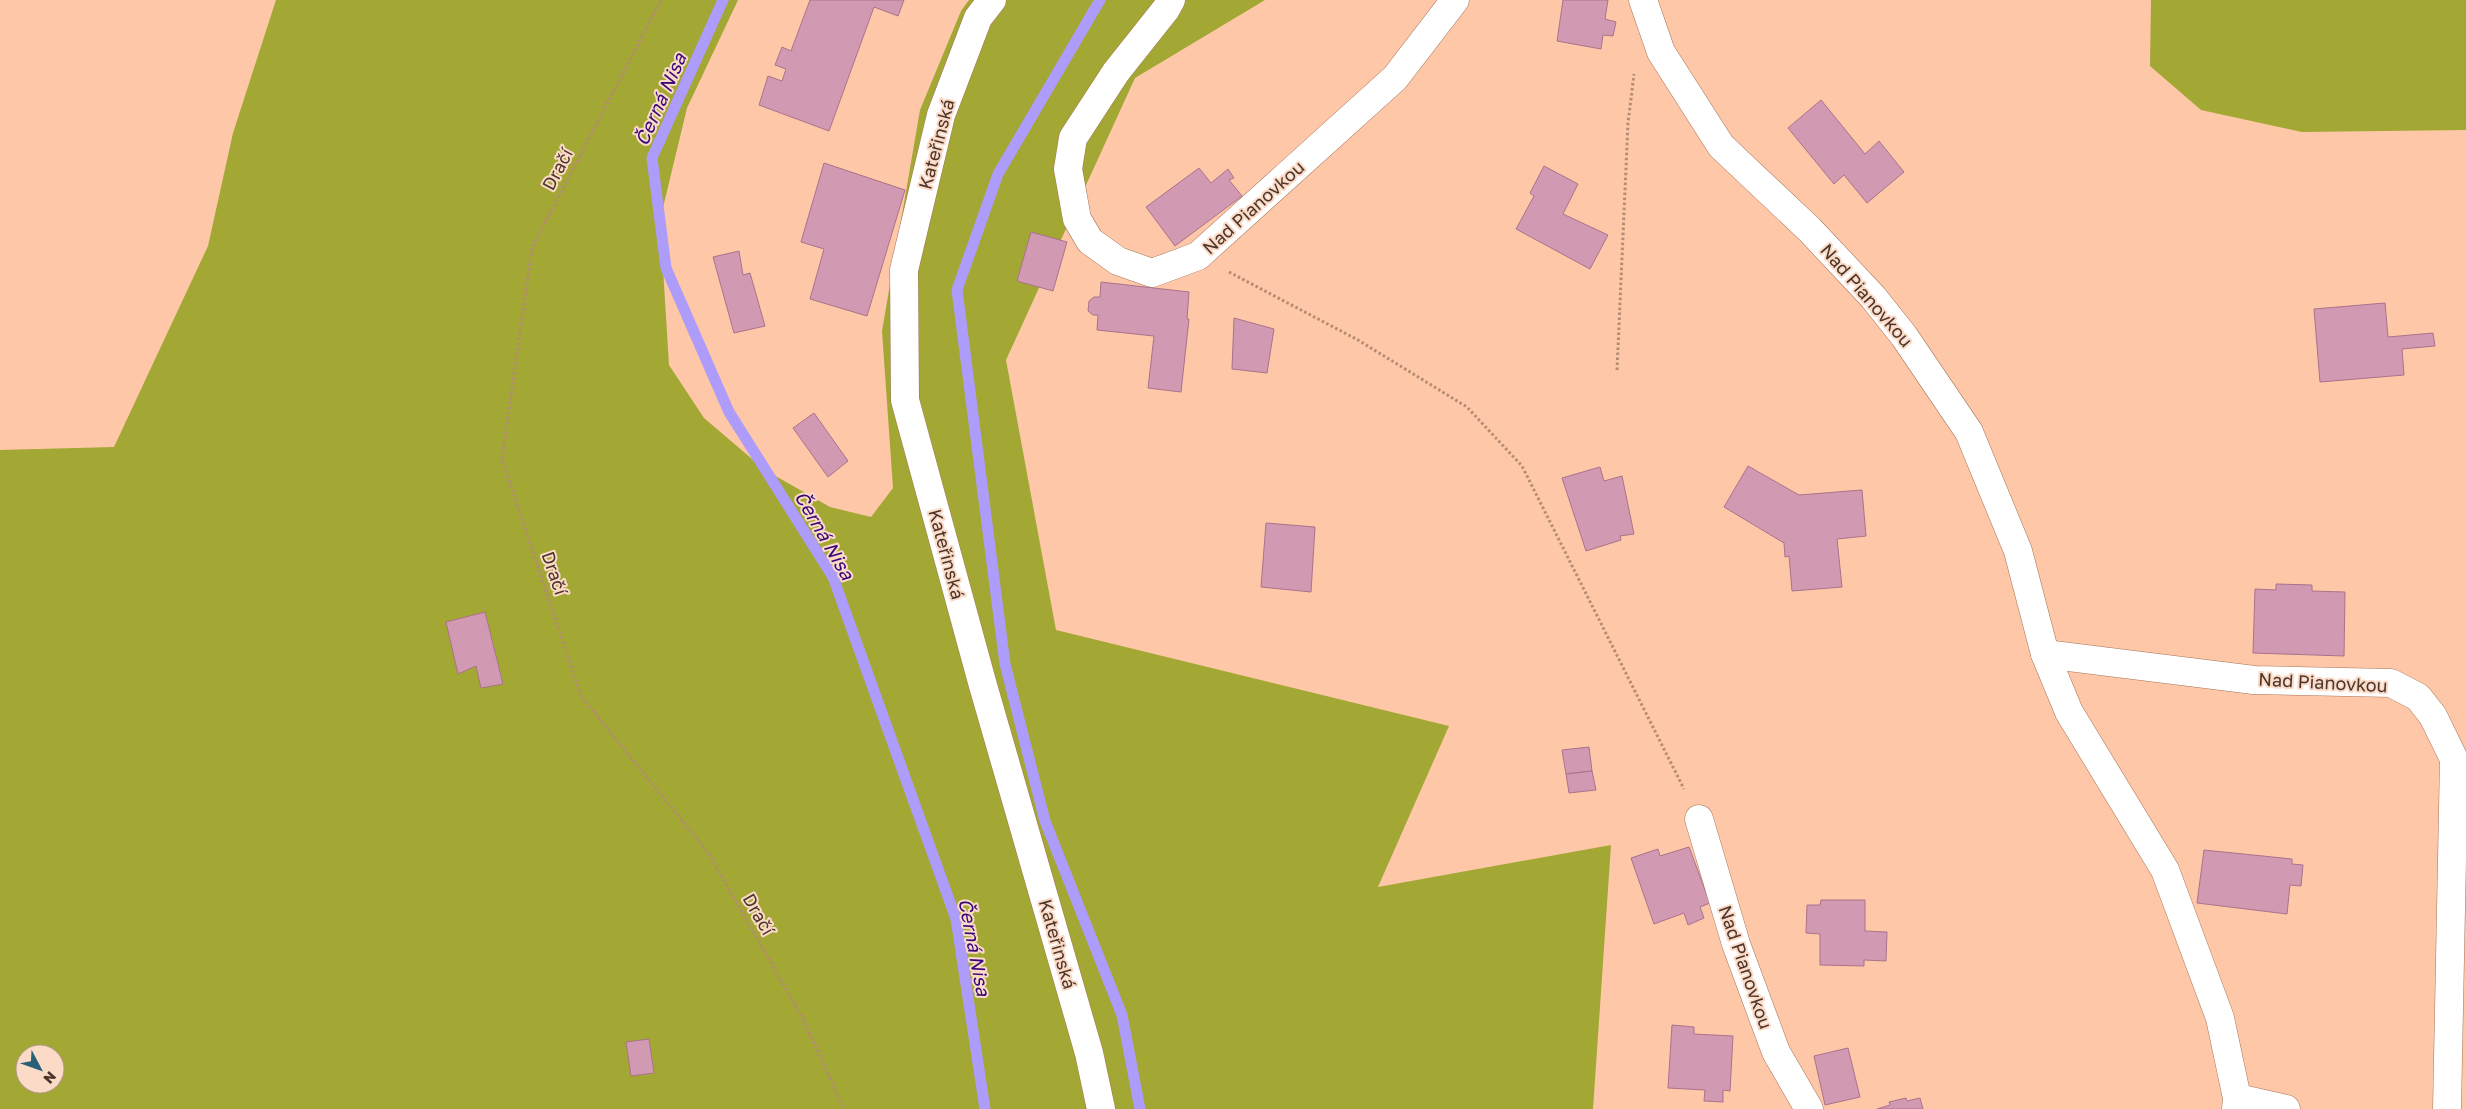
<svg xmlns="http://www.w3.org/2000/svg" width="2466" height="1109" font-family="'Golos Text',sans-serif">
<rect width="100%" height="100%" fill="#fec7a8"/>
<!-- forest -->
<g fill="#a3a733" fill-rule="evenodd">
<path d="M276 0H738L687 108 660 220 669 365 704 418 765 470 830 507 871 517 893 488 882 331 920 110 961 11 969 0H1265L1135 78 1006 360 1056 630 1449 726 1378 887 1611 845 1593 1109H0V450L114 447 208 246 233 133ZM25 1054H55V1084H25Z"/>
<path d="M2151 0H2466V130L2302 132 2201 110 2150 66Z"/>
</g>
<g fill="none" stroke-linecap="round" stroke-linejoin="round">
<!-- stream -->
<g stroke="#ad9cfa" stroke-width="11">
<path d="M723 0 652 158 666 268 729 412 833 577 956 919 985 1109"/>
<path d="M1100 0 998 174 957 290 1005 664 1045 821 1122 1015 1140 1109"/>
</g>
</g>
<!-- building -->
<g fill="#d299b2" stroke="#a9738b">
<path d="M810 0H904L898 16 874 7 829 131 759 105 768 76 782 81 786 69 775 65 782 47 791 51Z"/>
<path d="M1563 0H1608L1605 19 1616 22 1613 36 1603 35 1601 49 1557 41Z"/>
<path d="M1821 100 1865 154 1879 141 1904 172 1867 203 1844 175 1834 184 1788 128Z"/>
<path d="M824 163 905 190 867 316 810 299 824 249 801 242Z"/>
<path d="M1544 166 1578 184 1563 214 1608 235 1590 269 1516 229 1534 196 1530 193Z"/>
<path d="M1199 168 1211 183 1228 169 1234 178 1229 180 1242 196 1175 246 1146 207Z"/>
<path d="M1031 232 1067 242 1053 291 1017 281Z"/>
<path d="M739 251 743 275 750 273 765 326 734 333 713 257Z"/>
<path d="M1101 282 1189 292 1187 319H1189L1181 392 1148 388 1154 336 1097 330 1098 315H1093L1088 311 1089 301 1094 297H1100Z"/>
<path d="M2385 303 2388 337 2433 333 2435 346 2402 349 2404 375 2320 382 2314 309Z"/>
<path d="M1234 318 1274 329 1267 373 1232 369Z"/>
<path d="M814 413 848 461 828 477 793 428Z"/>
<path d="M1748 466 1799 495 1862 490 1866 536 1837 539 1842 587 1792 591 1789 556 1785 557 1784 543 1724 507Z"/>
<path d="M1600 467 1604 481 1622 476 1634 534 1620 536 1621 540 1586 551 1562 478Z"/>
<path d="M1266 523 1315 527 1311 592 1261 587Z"/>
<path d="M2276 584 2312 585V591L2345 592 2344 656 2253 653 2255 589 2276 590Z"/>
<path d="M485 612 503 684 481 688 476 666 458 674 446 622Z"/>
<path d="M1589 747 1592 771 1566 774 1562 750Z"/>
<path d="M1592 771 1596 790 1569 793 1566 774Z"/>
<path d="M1689 847 1710 903 1700 907 1704 918 1688 925 1684 913 1654 924 1631 858 1658 849 1660 856Z"/>
<path d="M2204 850 2292 859V864L2303 865 2301 886 2290 885 2287 914 2197 903Z"/>
<path d="M1821 900H1865V931L1887 932 1886 961 1864 960V966L1820 965V934L1806 933 1807 905H1820Z"/>
<path d="M1672 1025 1694 1027V1034L1733 1036 1730 1091 1723 1090V1102L1704 1101 1705 1090 1668 1088Z"/>
<path d="M649 1039 654 1073 631 1076 626 1042Z"/>
<path d="M1848 1048 1860 1097 1825 1105 1814 1056Z"/>
<path d="M1906 1098 1907 1101 1920 1098 1923 1109H1877L1890 1105 1889 1102Z"/>
</g>
<g fill="none" stroke-linecap="round" stroke-linejoin="round">
<defs>
<g id="minor">
<path d="M992 0 978 18 941 115 904 270 905 400 982 682 1089 1053 1101 1109"/>
<path d="M1171 0 1166 9 1116 72 1073 138 1068 169 1077 219 1090 241 1118 261 1152 273 1198 256 1395 78 1455 0"/>
<path d="M1643 0 1661 52 1721 146 1810 230 1873 297 1904 336 1969 432 2018 551 2045 654 2069 712 2165 870 2220 1018 2237 1098 2236 1109"/>
<path d="M2045 654 2254 680 2391 683 2418 697 2433 716 2454 759 2447 1109"/>
<path d="M1699 819 1736 944 1776 1052 1809 1109"/>
<path d="M2237 1098 2286 1109"/>
</g>
</defs>
<!-- minor casing -->
<use href="#minor" stroke="#a57457" stroke-width="29"/>
<!-- path -->
<g stroke="#b48b74" stroke-width="3" stroke-dasharray="2.5 2.5" stroke-linecap="butt">
<path d="M661 0 532 248 502 459 581 696 709 854 803 1019 844 1109"/>
<path d="M1229 272 1358 340 1467 407 1522 466 1684 789"/>
<path d="M1617 370 1628 123 1634 74"/>
</g>
<!-- minor -->
<use href="#minor" stroke="#fff" stroke-width="28"/>
</g>
<g text-anchor="middle" dominant-baseline="central" stroke-width="4" stroke-linejoin="round" paint-order="stroke">
<!-- street labels -->
<g font-size="18" fill="#4b3529" stroke="#fbdac7">
<text transform="translate(936 144) rotate(-75)">Kateřinská</text>
<text transform="translate(557 169) rotate(-62)">Dračí</text>
<text transform="translate(1253 207) rotate(-42)">Nad Pianovkou</text>
<text transform="translate(1867 295) rotate(49)">Nad Pianovkou</text>
<text transform="translate(947 554) rotate(75)">Kateřinská</text>
<text transform="translate(555 573) rotate(71)">Dračí</text>
<text transform="translate(2323 682) rotate(3)">Nad Pianovkou</text>
<text transform="translate(759 914) rotate(60)">Dračí</text>
<text transform="translate(1058 944) rotate(74)">Kateřinská</text>
<text transform="translate(1746 967) rotate(71)">Nad Pianovkou</text>
</g>
<!-- water labels -->
<g font-size="19" font-style="italic" fill="#37087a" stroke="#fbdac7">
<text transform="translate(660 99) rotate(-66)">Černá Nisa</text>
<text transform="translate(825 535) rotate(60)">Černá Nisa</text>
<text transform="translate(975 947) rotate(79)">Černá Nisa</text>
</g>
</g>
<!-- north arrow -->
<g transform="translate(40 1069) rotate(131)"><circle r="24" fill="#fbdac7" stroke="#b59888"/>
<path d="M0-4L9 19L0 12L-9 19Z" fill="#28607a"/>
<text y="-8" font-size="14" font-weight="bold" text-anchor="middle" fill="#4b3529">N</text>
</g>
</svg>
